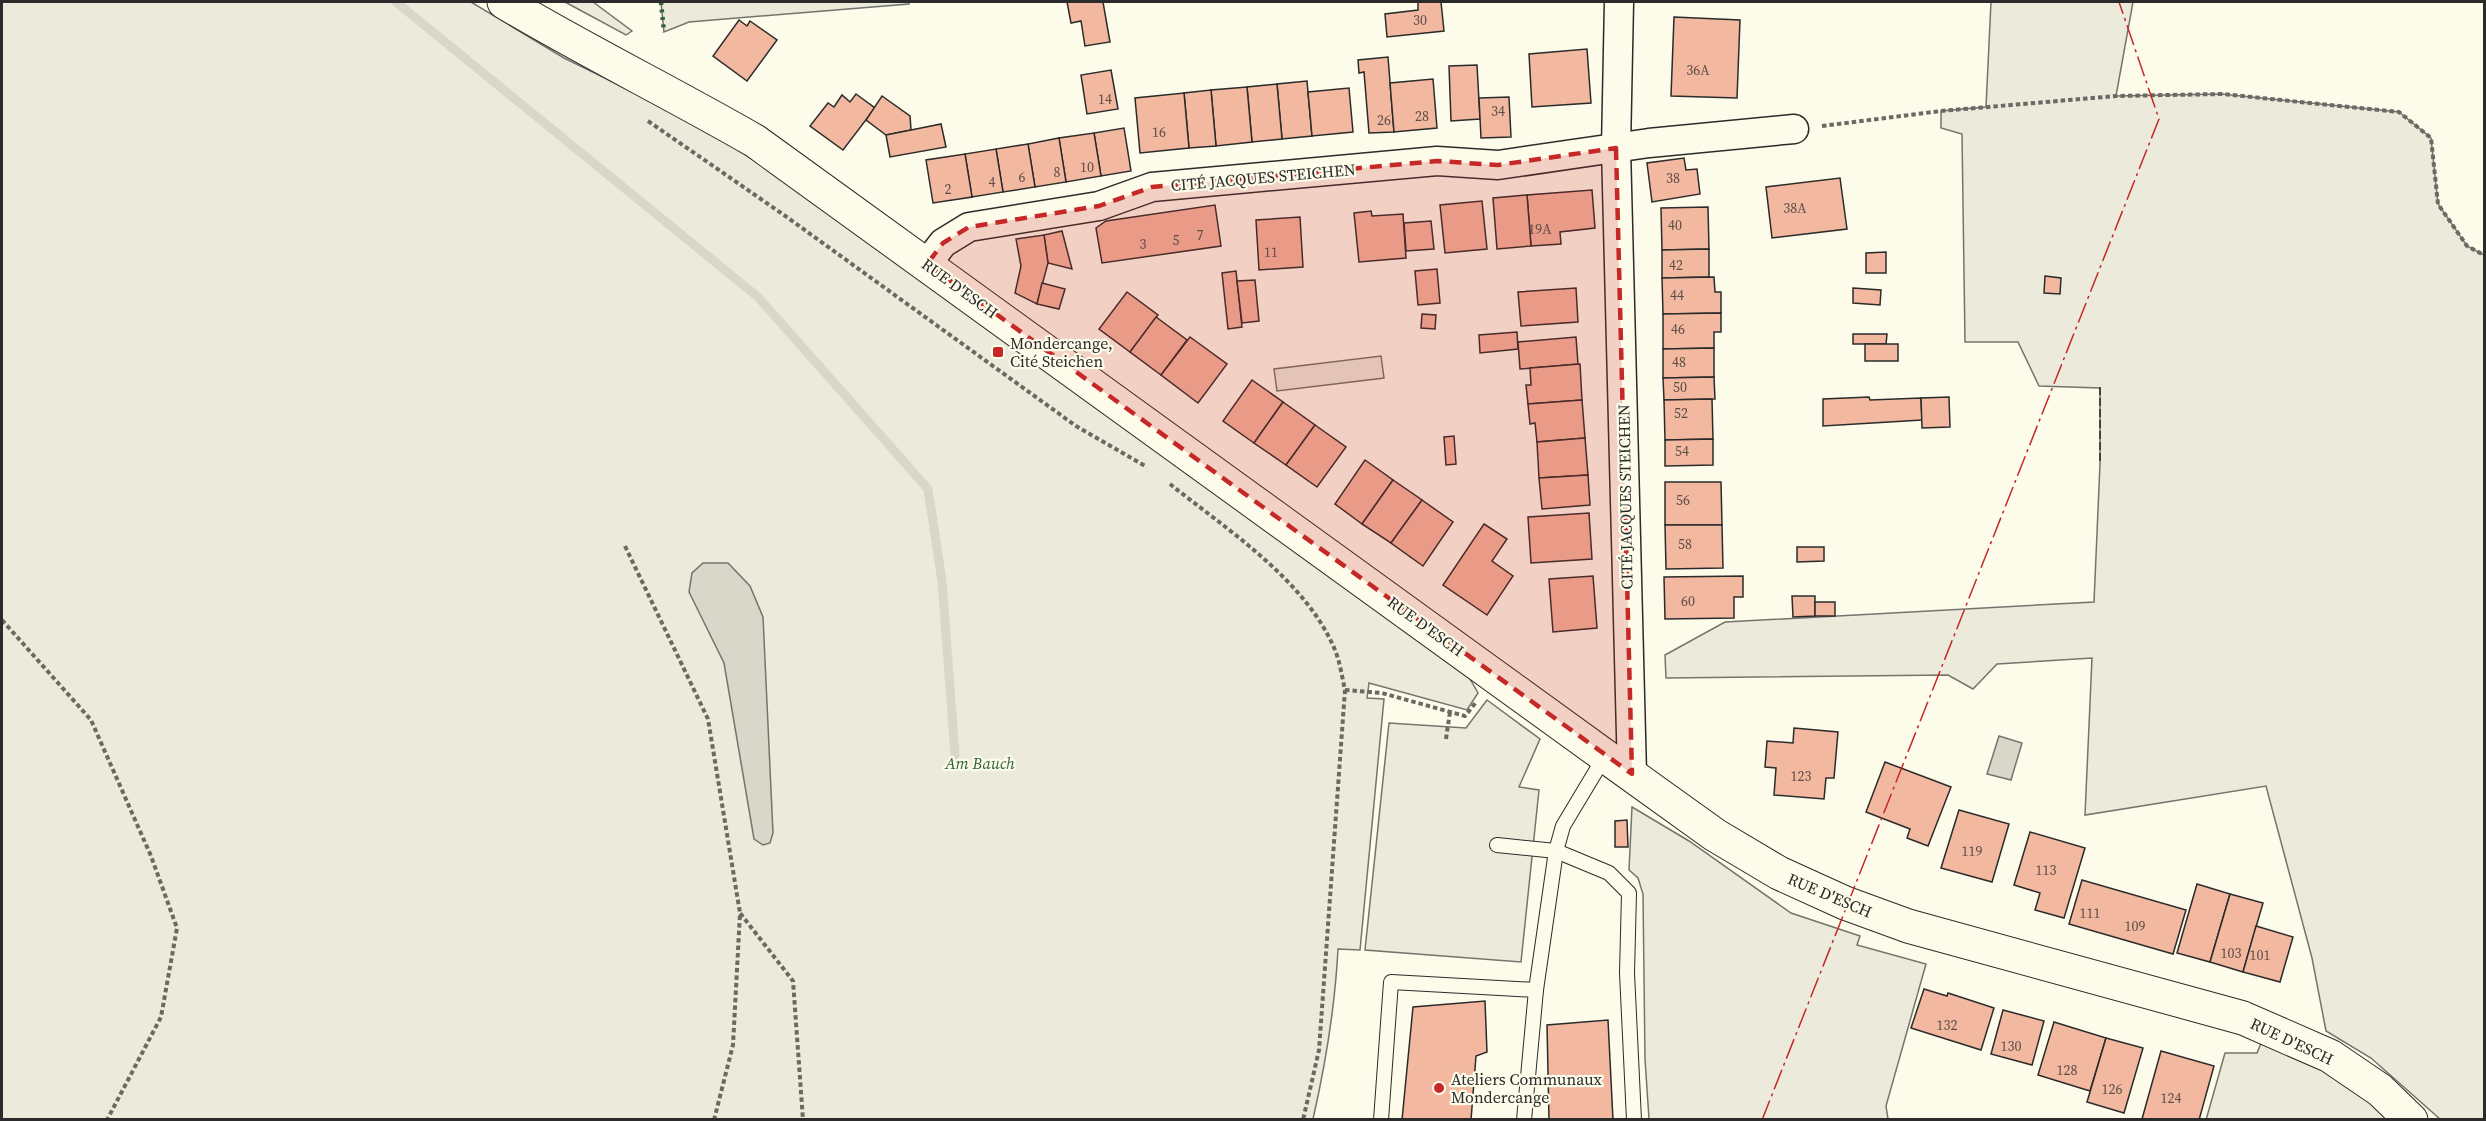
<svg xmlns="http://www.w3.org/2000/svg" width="2486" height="1121" font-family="'Source Serif 4',serif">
<rect width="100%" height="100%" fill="#fdfbea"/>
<!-- green -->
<g fill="#ecebdb" stroke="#74746e" stroke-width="1.5">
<path d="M2 2H471L564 58 646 98 746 154 1013 344 1470 679 1478 693 1467 710 1369 683 1367 698 1384 699 1360 950 1338 949C1335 1007 1326 1062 1313 1119L2 1120Z"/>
<path d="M565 2H593L632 31 626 35Z"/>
<path d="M661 2H909V4L689 22 664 32Z"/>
<path d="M1991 2H2133L2116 96 2222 94 2399 112 2431 138 2438 204 2467 246 2484 255V1119H2440L2371 1058 2326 1031 2312 958 2266 786 2085 815 2092 658 1997 664 1973 689 1948 675 1666 678 1665 655 1725 622 2094 602 2100 464V388L2039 386 2018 342H1965L1962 134 1941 128V111L1986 107Z"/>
<path d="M1381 356 1384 378 1277 391 1274 369Z"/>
<path d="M1632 807 1689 841 1791 913 1860 936 1857 945 1926 964 1886 1106 1888 1119H1649L1645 1059 1643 894 1638 878 1629 870Z"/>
<path d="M2262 1041 2318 1066 2369 1102 2388 1120H2206L2225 1053H2257Z"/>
</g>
<!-- parking -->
<path fill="#eceadb" stroke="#74746e" stroke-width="1.5" d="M1487 700 1540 739 1519 787 1539 790 1521 962 1365 950 1389 723 1466 728Z"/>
<!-- water -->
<g fill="#d8d7c9" stroke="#74746e" stroke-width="1.5">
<path d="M703 563H728L750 586 763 617 773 833 770 843 763 845 754 839 724 663 689 592 692 573Z"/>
<path d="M1999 736 2022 743 2011 780 1987 774Z"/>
</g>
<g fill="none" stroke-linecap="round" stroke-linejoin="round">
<!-- stream -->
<path stroke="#d8d7c9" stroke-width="9" d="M396 2 758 297 928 489 942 581 955 755"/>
</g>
<!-- building -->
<g fill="#f2b8a0" stroke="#2b2b2b" stroke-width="1.5">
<path d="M1067 2H1103L1110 42 1085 46 1081 21 1071 23Z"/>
<path d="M1418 2H1441L1444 31 1387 37 1385 14 1418 10Z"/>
<path d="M1674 17 1740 20 1737 98 1671 96Z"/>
<path d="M739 20 747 26 750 21 777 40 747 81 713 56Z"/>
<path d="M1587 49 1591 103 1532 107 1529 54Z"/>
<path d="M1388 57 1394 132 1369 133 1364 72 1359 73 1358 60Z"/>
<path d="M1477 65 1480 119 1451 121 1449 66Z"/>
<path d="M1111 70 1118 109 1087 114 1081 75Z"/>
<path d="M1433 79 1437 128 1394 132 1390 83Z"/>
<path d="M1307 81 1312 136 1282 139 1277 84Z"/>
<path d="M1277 84 1282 139 1252 142 1247 87Z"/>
<path d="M1247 87 1252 142 1216 146 1211 90Z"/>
<path d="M1349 88 1353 132 1312 136 1308 92Z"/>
<path d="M1211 90 1216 146 1189 148 1184 93Z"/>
<path d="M1184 93 1189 148 1140 153 1135 98Z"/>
<path d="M856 94 875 108 843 150 810 126 828 103 834 107 842 95 850 102Z"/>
<path d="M882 96 910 116 911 130 886 135 866 120Z"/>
<path d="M1509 97 1511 137 1481 138 1479 98Z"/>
<path d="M941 124 946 147 890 157 886 135Z"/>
<path d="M1124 128 1131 171 1101 176 1094 133Z"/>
<path d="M1094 133 1101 176 1066 182 1059 138Z"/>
<path d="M1059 138 1066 182 1035 187 1028 144Z"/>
<path d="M1028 144 1035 187 1003 192 996 149Z"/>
<path d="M996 149 1003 192 972 197 965 154Z"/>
<path d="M965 154 972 197 933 203 926 160Z"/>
<path d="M1684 158 1686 170 1697 169 1700 194 1652 202 1647 163Z"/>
<path d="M1840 178 1847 229 1772 238 1766 187Z"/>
<path d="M1592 190 1595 228 1560 232 1561 244 1531 246 1527 195Z"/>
<path d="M1527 195 1531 246 1497 249 1493 198Z"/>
<path d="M1482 201 1487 249 1445 253 1440 205Z"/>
<path d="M1215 205 1221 246 1102 263 1096 228 1106 221Z"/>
<path d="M1708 207 1709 249 1662 250 1661 208Z"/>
<path d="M1371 211 1372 216 1403 214 1406 258 1359 262 1354 213Z"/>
<path d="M1300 217 1303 267 1259 270 1256 220Z"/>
<path d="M1431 221 1434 249 1406 251 1404 223Z"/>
<path d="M1062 231 1072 269 1048 263 1044 235Z"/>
<path d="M1044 235 1048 263 1037 304 1015 293 1021 266 1016 239Z"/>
<path d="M1709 249V277L1662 278V250Z"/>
<path d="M1886 252V273H1866V253Z"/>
<path d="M1437 269 1440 303 1418 305 1415 271Z"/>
<path d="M1236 271 1242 327 1228 329 1222 273Z"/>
<path d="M2045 276 2061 278 2060 294 2044 293Z"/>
<path d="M1714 277 1715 292H1721V313L1663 314 1662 278Z"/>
<path d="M1255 280 1259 321 1242 323 1237 281Z"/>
<path d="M1042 283 1065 289 1059 309 1037 304Z"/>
<path d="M1576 288 1578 322 1521 326 1518 292Z"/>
<path d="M1853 288 1881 290 1880 305 1853 303Z"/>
<path d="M1127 292 1158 315 1130 352 1099 329Z"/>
<path d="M1721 313V332H1714V348L1663 349V314Z"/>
<path d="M1422 314 1436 315 1435 329 1421 328Z"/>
<path d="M1156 317 1187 340 1161 375 1130 352Z"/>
<path d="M1517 332 1518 349 1480 353 1479 335Z"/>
<path d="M1853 334H1887L1886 344H1853Z"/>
<path d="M1190 337 1227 364 1198 403 1161 375Z"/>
<path d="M1576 337 1578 364 1520 369 1518 342Z"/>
<rect x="1865" y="344" width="33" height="17"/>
<path d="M1714 348V377L1663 378V349Z"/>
<path d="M1580 364 1582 400 1528 404 1526 385H1531L1530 368Z"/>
<path d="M1714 377 1715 399 1664 400 1663 378Z"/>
<path d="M1252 380 1283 402 1254 443 1223 421Z"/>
<path d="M1869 397 1870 400 1921 398 1922 420 1823 426V399Z"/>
<path d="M1949 397 1950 427 1922 428 1921 398Z"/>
<path d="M1712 399 1713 439 1665 440 1664 400Z"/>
<path d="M1582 400 1585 438 1537 442 1535 423 1530 424 1528 404Z"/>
<path d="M1283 402 1315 425 1286 465 1254 443Z"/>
<path d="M1315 425 1346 447 1317 487 1286 465Z"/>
<path d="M1454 436 1456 464 1446 465 1444 437Z"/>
<path d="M1585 438 1588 475 1539 478 1537 442Z"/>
<path d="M1713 439V465L1665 466V440Z"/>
<path d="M1365 460 1393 480 1362 524 1335 504Z"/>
<path d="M1588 475 1590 505 1542 509 1539 478Z"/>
<path d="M1393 480 1422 500 1391 543 1362 524Z"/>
<path d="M1665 482H1721L1722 525H1665Z"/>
<path d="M1422 500 1453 522 1423 566 1391 543Z"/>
<path d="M1589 513 1592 559 1531 563 1528 517Z"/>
<path d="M1484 524 1507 539 1492 561 1513 576 1487 615 1443 585Z"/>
<path d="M1665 525H1722L1723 568 1666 569Z"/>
<path d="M1797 547H1824V561L1797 562Z"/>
<path d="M1593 576 1597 628 1553 632 1549 579Z"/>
<path d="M1743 576V597H1734V618L1665 619 1664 577Z"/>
<path d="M1792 596H1815V616L1793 617Z"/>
<rect x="1815" y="602" width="20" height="14"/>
<path d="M1794 728 1838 732 1834 778H1826L1824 799 1774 795 1776 768 1765 767 1767 741 1793 743Z"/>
<path d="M1885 762 1951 787 1928 846 1907 838 1910 829 1866 812Z"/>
<path d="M1959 810 2009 824 1992 882 1941 868Z"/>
<path d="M1627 820 1628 847H1615V821Z"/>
<path d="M2030 832 2085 848 2064 918 2035 910 2040 893 2014 885Z"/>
<path d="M2082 880 2186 910 2173 954 2069 924Z"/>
<path d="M2197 884 2230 894 2210 962 2177 953Z"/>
<path d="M2230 894 2263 903 2243 972 2210 962Z"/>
<path d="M2256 926 2293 937 2280 982 2243 972Z"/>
<path d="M1924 989 1947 996 1948 993 1994 1008 1981 1050 1911 1028Z"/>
<path d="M1485 1001 1487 1052 1476 1056 1471 1120H1402L1413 1007Z"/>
<path d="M2003 1010 2044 1021 2032 1065 1991 1054Z"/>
<path d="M1608 1020 1613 1120H1549L1547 1025Z"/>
<path d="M2054 1022 2106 1038 2090 1091 2038 1075Z"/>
<path d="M2106 1038 2143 1048 2124 1113 2087 1102Z"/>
<path d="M2161 1051 2214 1066 2199 1120 2142 1119Z"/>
</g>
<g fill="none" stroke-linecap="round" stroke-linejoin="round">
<defs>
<g id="lane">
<path d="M1497 845 1556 851 1609 873 1629 893 1627 973 1634 1120"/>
<path d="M1381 1120 1391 982 1536 990"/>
<path d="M1524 1120 1536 990 1556 851 1563 826 1605 756"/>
</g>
<g id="street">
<path d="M1619 2 1616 148 1632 774"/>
<path d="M927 264 943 243 969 227 1099 206 1152 187 1437 161 1498 165 1649 143 1794 129"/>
</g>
<path id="secondary" d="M504 2C586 51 672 93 755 141L1605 756 1715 835 1779 873 1845 903 1908 926 2243 1018 2330 1056 2380 1090 2411 1120"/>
</defs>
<!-- lane casing -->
<use href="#lane" stroke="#2b2b2b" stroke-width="16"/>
<!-- street casing -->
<use href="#street" stroke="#2b2b2b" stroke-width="31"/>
<!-- secondary casing -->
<use href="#secondary" stroke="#2b2b2b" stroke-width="35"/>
<!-- path -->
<g stroke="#6a6964" stroke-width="4" stroke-dasharray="4.5 3" stroke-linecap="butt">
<path d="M648 121 784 215 1076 426 1147 467"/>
<path d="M1822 126 1941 111 2116 96 2222 94 2399 112 2431 138 2438 204 2467 246 2484 255"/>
<path d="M1170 484C1226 529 1306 580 1335 650 1340 662 1342 677 1345 690L1319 1050 1303 1120"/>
<path d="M625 546 708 719 740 913"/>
<path d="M2 620 91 720 151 856 177 928 161 1017 107 1120"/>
<path d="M1345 690 1382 693 1465 716 1477 701"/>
<path d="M1446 739 1450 712"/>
<path d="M714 1120 733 1045 740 913 793 981 803 1120"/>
</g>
<!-- lane -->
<use href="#lane" stroke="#fdfbea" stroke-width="14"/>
<!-- street -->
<use href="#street" stroke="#fdfbea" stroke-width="28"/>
<!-- secondary -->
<use href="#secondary" stroke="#fdfbea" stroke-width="33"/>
<!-- hedge -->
<path stroke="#34623c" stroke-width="4.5" stroke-dasharray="3 4.5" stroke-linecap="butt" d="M661 2 664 32"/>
<!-- fence -->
<path stroke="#2b2b2b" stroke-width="1.5" stroke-dasharray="8 3" stroke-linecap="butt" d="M2100 387V464"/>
<!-- power -->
<path stroke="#c62828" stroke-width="1.5" stroke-dasharray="21 4.5 3 4.5" stroke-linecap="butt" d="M1762 1120 2159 119 2119 2"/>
</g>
<!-- marked area -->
<path fill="#c62828" fill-opacity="0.2" stroke="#c62828" stroke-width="4.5" stroke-dasharray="12 8" stroke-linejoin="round" d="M1616 148 1632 774 927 264 943 243 969 227 1099 206 1152 187 1437 161 1498 165Z"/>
<!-- markers -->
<g fill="#c62828" stroke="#fdfbea" stroke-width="2">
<rect x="992" y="346" width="12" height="12" rx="3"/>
<circle cx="1439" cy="1088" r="6"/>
</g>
<g text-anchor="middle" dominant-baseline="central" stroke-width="4.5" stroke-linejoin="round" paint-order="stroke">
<!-- number labels -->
<g font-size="14" fill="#5d4e48">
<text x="1420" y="20">30</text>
<text x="1698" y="70">36A</text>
<text x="1105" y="99">14</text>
<text x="1498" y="111">34</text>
<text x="1422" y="116">28</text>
<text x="1384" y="120">26</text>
<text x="1159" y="132">16</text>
<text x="1087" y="167">10</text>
<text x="1057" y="172">8</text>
<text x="1022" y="177">6</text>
<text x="1673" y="178">38</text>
<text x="992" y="182">4</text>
<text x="948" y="189">2</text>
<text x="1795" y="208">38A</text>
<text x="1675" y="225">40</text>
<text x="1540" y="229">19A</text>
<text x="1200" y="235">7</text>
<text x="1176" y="240">5</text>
<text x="1143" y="244">3</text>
<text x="1271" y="252">11</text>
<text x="1676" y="265">42</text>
<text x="1677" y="295">44</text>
<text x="1678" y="329">46</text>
<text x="1679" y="362">48</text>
<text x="1680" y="387">50</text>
<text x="1681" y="413">52</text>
<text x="1682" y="451">54</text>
<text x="1683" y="500">56</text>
<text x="1685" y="544">58</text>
<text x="1688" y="601">60</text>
<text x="1801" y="776">123</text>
<text x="1972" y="851">119</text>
<text x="2046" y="870">113</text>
<text x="2090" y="913">111</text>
<text x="2135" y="926">109</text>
<text x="2231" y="953">103</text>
<text x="2260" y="955">101</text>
<text x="1947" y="1025">132</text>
<text x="2011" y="1046">130</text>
<text x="2067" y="1070">128</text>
<text x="2112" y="1089">126</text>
<text x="2171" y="1098">124</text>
</g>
<!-- street labels -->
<g font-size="16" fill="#2b2b2b" stroke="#fdfbea">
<text transform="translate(1263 177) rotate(-5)">CITÉ JACQUES STEICHEN</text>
<text transform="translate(960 288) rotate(36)">RUE D'ESCH</text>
<text transform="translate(1625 497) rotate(-91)">CITÉ JACQUES STEICHEN</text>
<text transform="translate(1426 626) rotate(36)">RUE D'ESCH</text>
<text transform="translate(1830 895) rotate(23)">RUE D'ESCH</text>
<text transform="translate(2292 1041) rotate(25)">RUE D'ESCH</text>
</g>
<!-- poi labels -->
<g font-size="16" fill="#2b2b2b" stroke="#fdfbea" text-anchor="start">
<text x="1010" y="343">Mondercange,<tspan x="1010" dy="18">Cité Steichen</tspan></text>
<text x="1451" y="1079">Ateliers Communaux<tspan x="1451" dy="18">Mondercange</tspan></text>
</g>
<!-- park labels -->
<g font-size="16" font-style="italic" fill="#34623c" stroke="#fdfbea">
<text x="980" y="763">Am Bauch</text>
</g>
</g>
<!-- border -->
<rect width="2486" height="1121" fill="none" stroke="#2b2b2b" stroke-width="6"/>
</svg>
